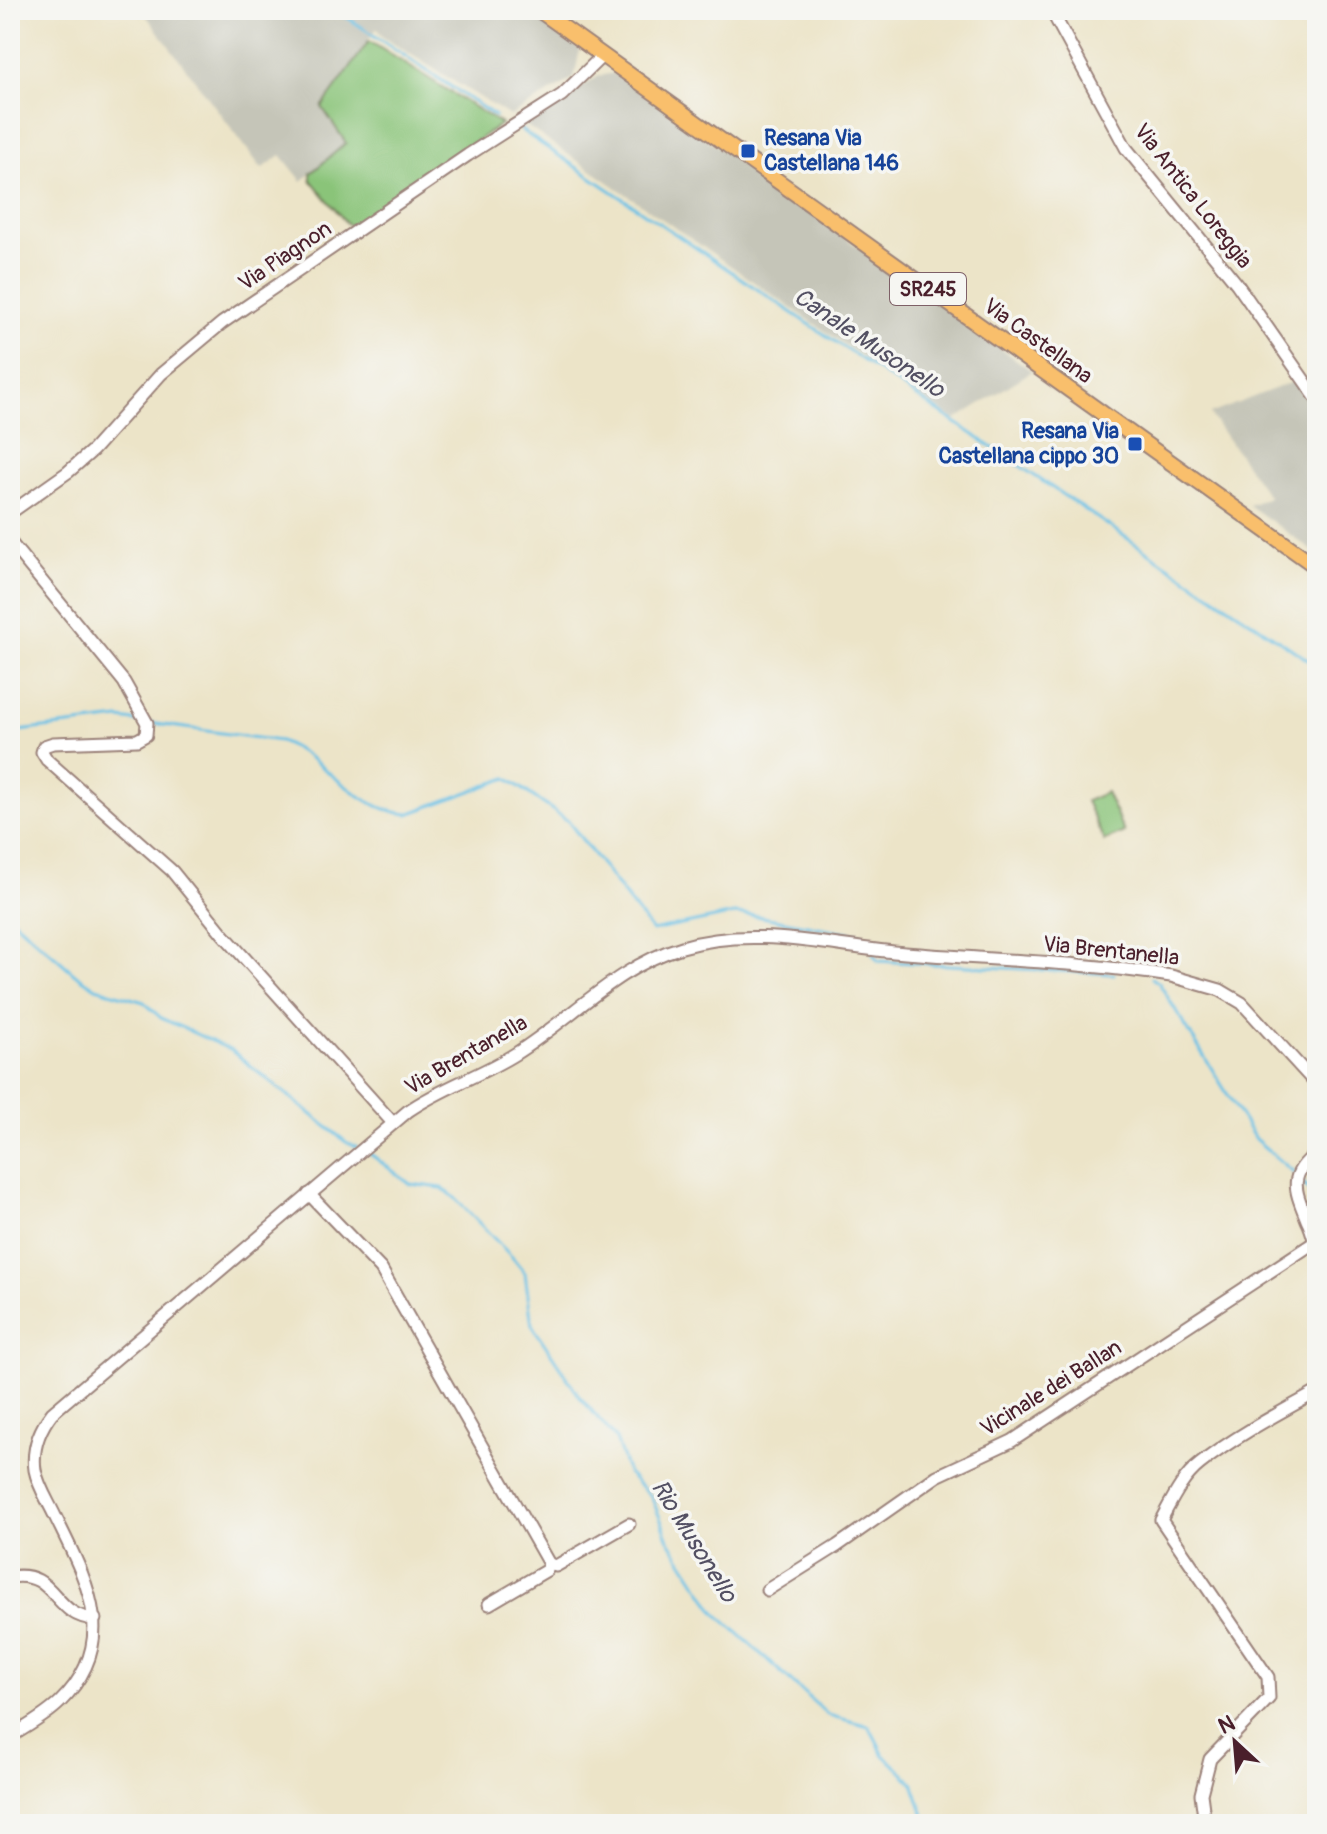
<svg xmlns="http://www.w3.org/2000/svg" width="1327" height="1834" font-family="Pangolin,sans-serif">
<rect width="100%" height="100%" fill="#f6f6f2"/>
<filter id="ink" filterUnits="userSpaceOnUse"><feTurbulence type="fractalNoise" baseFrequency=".0125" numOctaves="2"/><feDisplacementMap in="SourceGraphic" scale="16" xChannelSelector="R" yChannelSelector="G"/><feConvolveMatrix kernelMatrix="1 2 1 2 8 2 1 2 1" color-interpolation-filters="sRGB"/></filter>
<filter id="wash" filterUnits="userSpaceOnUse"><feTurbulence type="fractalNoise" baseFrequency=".006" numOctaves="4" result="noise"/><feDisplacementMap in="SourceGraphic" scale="32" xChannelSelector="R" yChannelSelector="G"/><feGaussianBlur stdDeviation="1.8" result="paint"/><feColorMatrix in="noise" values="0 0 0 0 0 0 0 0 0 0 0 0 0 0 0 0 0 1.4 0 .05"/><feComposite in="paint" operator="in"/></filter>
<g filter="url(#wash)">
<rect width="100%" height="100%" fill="#ece4c8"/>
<!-- industrial -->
<g fill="#c5c5b8">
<path d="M142 10H526L580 49 574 78 510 116 383 37 377 28 322 107 346 143 302 181 281 155 262 169Z"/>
<path d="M614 73 1032 371 955 420 524 124 599 76Z"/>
<path d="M1297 380 1317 407V554L1249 505 1269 497 1210 414Z"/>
</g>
<!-- green -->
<g fill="#8ac479" stroke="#6a7252" stroke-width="2">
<path d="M369 41 501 124 352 226 347 224 311 180V173L346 143 322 107Z"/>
<path d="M1106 792 1124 832 1104 841 1086 801Z"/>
</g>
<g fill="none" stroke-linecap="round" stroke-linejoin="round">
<!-- stream -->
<g stroke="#69c1e6" stroke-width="3">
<path d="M336 10 495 116"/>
<path d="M521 130 1317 666"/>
<path d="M149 723 280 741C327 760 355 810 408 814L507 778 568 821 652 931 734 914 757 916 862 935 869 946"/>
<path d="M10 732 120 719 141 722"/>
<path d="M10 917 75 974 96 988 144 1002 161 1018 231 1050 346 1142 356 1147"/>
<path d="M873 954 878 961 1114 974"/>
<path d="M1152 978 1159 983 1255 1139 1296 1174"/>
<path d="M369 1153 410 1184 442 1188 454 1197 512 1257 525 1273 532 1325 580 1397 616 1439 628 1474 651 1496 670 1542 716 1613 828 1715 869 1726 884 1755 913 1783 927 1824"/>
<path d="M1300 1179 1315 1199 1317 1208"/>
</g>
</g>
</g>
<g filter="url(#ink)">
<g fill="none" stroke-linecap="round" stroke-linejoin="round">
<defs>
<g id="minor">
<path d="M1051 10 1126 148 1237 284 1317 399"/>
<path d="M10 513 68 472 93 450 161 374 222 323 468 155 562 95 602 56"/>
<path d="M10 542 124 682 147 723 146 735 137 740 53 743 44 746 42 752 47 760 172 871 223 934 393 1123"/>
<path d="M1317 1153C1287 1175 1295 1190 1307 1220 1312 1229 1314 1240 1317 1250"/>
<path d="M309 1194 381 1269 549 1564 547 1570 489 1604"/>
<path d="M549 1564 556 1566 629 1524"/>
<path d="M10 1577C57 1569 52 1617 95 1619"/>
<path d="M767 1590 837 1546 937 1476 1012 1441 1315 1242"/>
<path d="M10 1737C27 1726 46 1716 60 1702 122 1641 86 1580 55 1516 48 1501 38 1486 35 1470 32 1449 39 1430 52 1413L408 1111C441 1088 480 1076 515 1054 571 1019 617 966 682 947 755 925 831 947 905 953 993 960 1084 962 1171 976L1220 990 1242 1003 1317 1085"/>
<path d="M1205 1824 1201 1794 1210 1759 1269 1698 1268 1677 1161 1520C1172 1500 1182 1478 1200 1464 1234 1437 1279 1413 1317 1392"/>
</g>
<path id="major" d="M539 10 1317 567"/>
</defs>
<!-- minor casing -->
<use href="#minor" stroke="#9b827a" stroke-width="15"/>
<!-- major casing -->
<use href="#major" stroke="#9b827a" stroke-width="18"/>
<!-- minor -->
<use href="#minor" stroke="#fff" stroke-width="11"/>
<!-- major -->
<use href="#major" stroke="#f9bf6c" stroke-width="14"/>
<defs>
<path id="rail" d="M1306 10 1317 19"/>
</defs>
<!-- rail casing -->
<use href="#rail" stroke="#4a1f2b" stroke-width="6"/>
<!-- rail -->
<use href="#rail" stroke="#f6f6f2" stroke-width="3" stroke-dasharray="9" stroke-linecap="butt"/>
</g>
</g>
<!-- markers -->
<g fill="#1a4fb4" stroke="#f6f6f2" stroke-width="3">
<rect x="740" y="143" width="16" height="16" rx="4"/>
<rect x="1127" y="436" width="16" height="16" rx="4"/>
</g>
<g text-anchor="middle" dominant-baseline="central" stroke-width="7" stroke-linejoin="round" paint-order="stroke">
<!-- shield labels -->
<rect fill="#f6f6f2" stroke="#7e6067" stroke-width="2" x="890" y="273" width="76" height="32" rx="6"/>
<g font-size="20" font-weight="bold" fill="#4a1f2b">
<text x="928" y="289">SR245</text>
</g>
<!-- transit labels -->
<g font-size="22" font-weight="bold" fill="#164399" stroke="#f6f6f2" text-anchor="start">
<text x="764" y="138">Resana Via<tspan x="764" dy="25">Castellana 146</tspan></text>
<text x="1119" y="431" text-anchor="end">Resana Via<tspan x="1119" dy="25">Castellana cippo 30</tspan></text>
</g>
<!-- street labels -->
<g font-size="22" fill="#4a1f2b" stroke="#f6f6f2">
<text transform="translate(1193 196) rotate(52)">Via Antica Loreggia</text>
<text transform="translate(285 256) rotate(-34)">Via Piagnon</text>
<text transform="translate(1038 341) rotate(36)">Via Castellana</text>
<text transform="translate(1111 951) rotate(6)">Via Brentanella</text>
<text transform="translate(466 1055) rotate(-30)">Via Brentanella</text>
<text transform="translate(1051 1388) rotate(-32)">Vicinale dei Ballan</text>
</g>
<!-- water labels -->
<g font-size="24" font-style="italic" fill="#535063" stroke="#f6f6f2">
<text transform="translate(869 343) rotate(34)">Canale Musonello</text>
<text transform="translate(694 1541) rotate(58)">Rio Musonello</text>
</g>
</g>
<!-- margin -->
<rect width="1327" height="1834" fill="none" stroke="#f6f6f2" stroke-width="40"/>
<!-- north arrow -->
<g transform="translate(1235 1742) rotate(334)" stroke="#f6f6f2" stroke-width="6" paint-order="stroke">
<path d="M0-6L14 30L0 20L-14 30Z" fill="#4a1f2b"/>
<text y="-12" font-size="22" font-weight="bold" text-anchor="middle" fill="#4a1f2b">N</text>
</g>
</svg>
